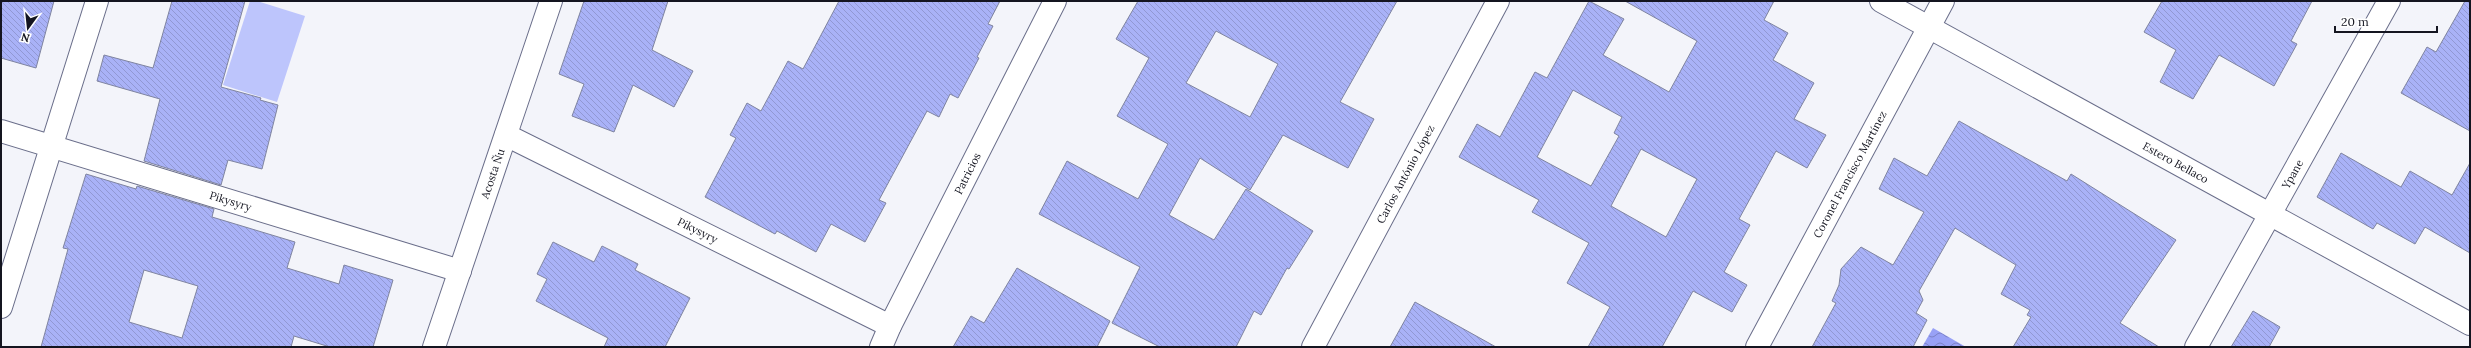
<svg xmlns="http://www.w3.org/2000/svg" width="2471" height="348" font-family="Lora,serif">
<defs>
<pattern id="water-waves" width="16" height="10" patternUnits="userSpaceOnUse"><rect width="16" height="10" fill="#98a1f6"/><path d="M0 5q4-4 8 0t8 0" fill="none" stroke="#7b82c7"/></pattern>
<pattern id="building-back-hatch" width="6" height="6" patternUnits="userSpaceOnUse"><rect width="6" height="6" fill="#a9b2f7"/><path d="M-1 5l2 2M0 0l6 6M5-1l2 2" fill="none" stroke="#9198d3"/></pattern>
</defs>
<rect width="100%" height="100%" fill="#f3f4fa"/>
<!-- grass -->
<path fill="#bdc5fc" d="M250 1H257L305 16 277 102 223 85Z"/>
<!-- water -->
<path fill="url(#water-waves)" d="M1933 328 1966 347H1922Z"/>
<!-- building -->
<g fill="url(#building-back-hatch)" stroke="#7f84a0" fill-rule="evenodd">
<path d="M1 1H54L36 68 1 58Z"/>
<path d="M172 1H245L221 87 261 98 260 100 278 105 262 169 228 160 221 185 144 161 160 99 97 81 104 55 153 68Z"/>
<path d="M584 1H668L652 50 693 71 674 107 633 85 614 132 572 116 584 84 559 74Z"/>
<path d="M839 1H1000L988 24 993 26 977 57 979 58 958 98 950 94 939 117 927 111 879 200 886 203 865 242 831 224 816 252 777 231 775 234 705 197 736 138 730 135 747 103 761 111 788 61 803 69Z"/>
<path d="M1138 1H1397L1340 102 1374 119 1348 168 1283 135 1250 190 1200 158 1169 215 1214 240 1246 189 1313 231 1289 269 1287 268 1261 315 1254 311 1236 347H1160L1112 323 1140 267 1039 214 1067 161 1138 199 1168 144 1117 116 1149 58 1116 39ZM1216 31 1278 64 1250 117 1186 83Z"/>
<path d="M1589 1 1624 19 1603 55 1669 92 1697 41 1625 1H1774L1764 20 1788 33 1773 60 1814 83 1794 119 1826 135 1807 168 1776 151 1739 219 1750 225 1724 272 1747 285 1732 312 1693 291 1662 347H1588L1610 307 1567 283 1589 243 1532 212 1539 200 1459 157 1477 124 1500 137 1535 72 1547 78ZM1573 90 1622 117 1614 133 1619 136 1591 186 1537 157ZM1641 149 1697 179 1666 237 1611 206Z"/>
<path d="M2162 1H2312L2291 41 2297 44 2274 86 2219 55 2193 99 2160 82 2176 50 2144 32Z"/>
<path d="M2465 1H2470V131L2401 93 2427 47 2436 52Z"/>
<path d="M1959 121 2067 181 2071 174 2176 240 2120 323 2159 347H2013L2031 317 2027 315 2030 310 2001 294 2016 265 1955 228 1919 291 1923 300 1916 313 1927 320 1913 347H1812L1836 303 1832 301 1839 285 1841 269 1861 247 1893 265 1924 212 1879 189 1894 158 1927 176Z"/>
<path d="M2341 153 2401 187 2410 171 2452 195 2470 163V253L2425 227 2415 244 2377 223 2373 229 2317 197Z"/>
<path d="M86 174 136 189 137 186 214 209 212 217 295 242 287 268 339 284 344 265 393 280 373 347H330L294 336 291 347H41L68 249 63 248ZM144 270 198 286 182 338 129 322Z"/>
<path d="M553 242 594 262 602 246 638 264 635 270 690 298 665 347H604L608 338 536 301 547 279 537 274Z"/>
<path d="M1017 268 1110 321 1097 347H953L971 316 984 323Z"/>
<path d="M1415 302 1496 347H1390Z"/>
<path d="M2253 311 2280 327 2269 347H2231Z"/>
</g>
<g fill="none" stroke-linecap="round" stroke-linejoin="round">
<defs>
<g id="minor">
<path id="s1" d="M1881 1 2470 324"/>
<path id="s2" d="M1 131 460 271"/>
<path id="s3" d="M506 135 890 326"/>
<path d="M1 307 97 1"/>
<path id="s4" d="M434 347 551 1"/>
<path id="s5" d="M881 347 890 326 1055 1"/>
<path id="s6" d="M1313 347 1498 1"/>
<path id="s7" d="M1757 347 1943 1"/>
<path id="s8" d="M2196 347 2389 1"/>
</g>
</defs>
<!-- minor casing -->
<use href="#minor" stroke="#6a6e8a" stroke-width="24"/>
<!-- minor -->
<use href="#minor" stroke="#fff" stroke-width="22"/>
</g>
<g text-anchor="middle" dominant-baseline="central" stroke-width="3" stroke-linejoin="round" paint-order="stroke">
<!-- street labels -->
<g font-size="11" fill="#141520" stroke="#fff">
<text stroke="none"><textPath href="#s1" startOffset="336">Estero Bellaco</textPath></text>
<text stroke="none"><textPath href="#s4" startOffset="183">Acosta Ñu</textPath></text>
<text stroke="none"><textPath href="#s5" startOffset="194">Patricios</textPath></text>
<text stroke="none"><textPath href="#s6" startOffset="196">Carlos António López</textPath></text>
<text stroke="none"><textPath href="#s7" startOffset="196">Coronel Francisco Martínez</textPath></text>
<text stroke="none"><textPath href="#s8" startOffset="198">Ypane</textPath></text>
<text stroke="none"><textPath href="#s2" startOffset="240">Pikysyry</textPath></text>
<text stroke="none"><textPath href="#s3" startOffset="214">Pikysyry</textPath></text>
</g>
</g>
<!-- border -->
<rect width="2471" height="348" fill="none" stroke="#141520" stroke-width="4"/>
<!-- north arrow -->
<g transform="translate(28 28) rotate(195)" stroke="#ffffff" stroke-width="3" paint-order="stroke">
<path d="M0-3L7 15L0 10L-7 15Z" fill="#141520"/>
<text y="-6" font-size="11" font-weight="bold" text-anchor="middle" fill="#141520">N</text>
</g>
<!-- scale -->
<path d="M2335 26v6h102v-6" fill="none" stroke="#141520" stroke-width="2"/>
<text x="2341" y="26" font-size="12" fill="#141520" stroke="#ffffff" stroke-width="3" paint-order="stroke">20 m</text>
</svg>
